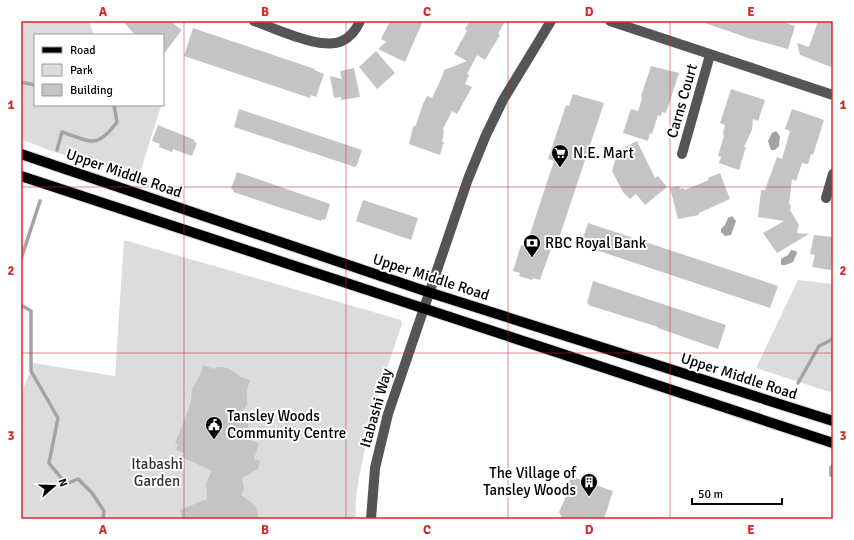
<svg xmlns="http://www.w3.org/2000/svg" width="854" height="540" font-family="Signika,sans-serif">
<rect width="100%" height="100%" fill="#fff"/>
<!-- green -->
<g fill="#dcdcdc">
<path d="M21 21H89L94 35H35V105L161 106 139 176 51 151 21 139Z"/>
<path d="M124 240 401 320 402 324C387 366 374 408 364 453 360 474 354 497 356 519H21V395L33 363 115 376Z"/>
<path d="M798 280 833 284V393L756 368Z"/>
</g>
<!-- water -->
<g fill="#a3a3a3">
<path d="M776 131 780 136 779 146 775 150H771L768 141 772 133Z"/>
<path d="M732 216 736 221 731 235 725 236 721 232V229L725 225 728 218Z"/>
<path d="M791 250 796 251 797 253 793 262 786 265H781V259L788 255Z"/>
</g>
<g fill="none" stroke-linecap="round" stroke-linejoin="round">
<!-- stream -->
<g stroke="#a3a3a3" stroke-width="3.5">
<path d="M21 82 35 85"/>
<path d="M57 150 62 132C91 142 97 149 117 122L114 105"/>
<path d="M21 259 40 201"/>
<path d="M21 305 31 311V371L58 418 49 463 66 484 78 479 92 493 104 511 103 519"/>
<path d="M798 383 819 346 833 339"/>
<path d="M831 467V475L833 476"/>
</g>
</g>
<!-- building -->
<g fill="#c4c4c4">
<path d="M123 21H170L182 30 163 55V35H135Z"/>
<path d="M390 21H423L405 62 378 49 386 42 381 39Z"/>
<path d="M470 21H505L498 34 500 35 485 60 477 55 467 74 469 75 465 84 472 87 457 114 452 111 443 129 444 132 442 142H444L440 155 409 144 413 127 416 125 423 104 427 96 432 98 442 77 444 70 467 61 454 54 467 31 465 29Z"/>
<path d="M705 21H780L795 26 788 49 751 39 705 23Z"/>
<path d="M818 21H833V61L831 67 800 55 797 43 809 47Z"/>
<path d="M193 28 315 69 314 70 324 74 316 97 311 95 310 98 184 56Z"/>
<path d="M376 51 395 73 377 89 359 67Z"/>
<path d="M651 66 679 73 666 113 662 112 661 116 658 115 652 134 650 133 648 141 623 133 631 109 638 111 642 99 641 96Z"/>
<path d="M354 68 360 97 341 100V97L334 98 330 76 342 79 340 71Z"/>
<path d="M731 89 765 100 758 121 753 119 752 130 744 147H746L739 170 719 163 721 157 718 156 724 136 723 133 725 125 720 123Z"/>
<path d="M573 94 604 103 555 250 551 249 540 280 533 278 532 280 519 276 520 273 513 271 521 245 524 246 527 236 529 237 554 161 548 159 566 105 569 106Z"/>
<path d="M239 109 362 150 357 165 355 167 234 127Z"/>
<path d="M792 109 824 120 813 155 811 154 808 164 802 163 796 181 792 179 789 204 791 205 790 210 799 225 797 233 809 234 777 253 763 233 784 221 758 217 761 190H765L777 157 782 159 790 131 785 129Z"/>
<path d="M158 125 195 140 194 142 197 143 192 156 173 149 172 152 159 147 160 144 152 141Z"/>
<path d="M637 141 655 178 658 176 667 187 645 205 636 194 630 199 623 192 612 171 618 151Z"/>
<path d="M237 172 330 204 325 220 322 219 321 221 233 192 234 190 231 189Z"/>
<path d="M720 173 730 199 699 213V215L678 219 670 188 679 186 680 189 684 188V190L709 180 708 178Z"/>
<path d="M363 200 418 218 411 240 356 221Z"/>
<path d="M588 223 778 286 770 308 581 245Z"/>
<path d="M814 235 833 237 831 270 812 267 815 255 810 254Z"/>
<path d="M593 281 726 325 718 349 658 328V327L588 305 589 304 587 303Z"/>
<path d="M203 365 214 369 217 367 228 368 236 373 240 377 250 380 247 390V404L238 421 249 424 244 438 259 443 254 459 260 461 258 469 242 478 244 488 241 495 256 506 258 519H182L180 510 207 499 206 483 212 471 182 457 184 453 176 450 178 444 175 443 188 411 191 401 192 389 200 375Z"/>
<path d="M573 477 613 491 604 519 562 518 559 512 569 490 567 487 569 481Z"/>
</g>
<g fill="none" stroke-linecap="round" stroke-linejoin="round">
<defs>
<g id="major">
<path d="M21 154 428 292 833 421"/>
<path d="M21 176 833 443"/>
</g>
</defs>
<!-- major casing -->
<use href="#major" stroke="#dbdbdb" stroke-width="12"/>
<!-- minor -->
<g stroke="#555" stroke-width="10">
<path d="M254 21C274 28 322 51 342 41 351 37 356 30 360 21"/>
<path d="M610 21 833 95"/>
<path d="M682 154 710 55"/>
<path d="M826 198 833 174"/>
<path d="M371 519 375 468 388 414 468 179 486 135 503 100 551 21"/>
</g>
<!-- major -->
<use href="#major" stroke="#000" stroke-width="10"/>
</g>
<!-- grid -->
<path fill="none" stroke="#d62828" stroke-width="1" stroke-opacity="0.55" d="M184 21V519M346 21V519M508 21V519M670 21V519M21 187H833M21 353H833"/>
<!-- icons -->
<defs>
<symbol id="supermarket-pin" viewBox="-11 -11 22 30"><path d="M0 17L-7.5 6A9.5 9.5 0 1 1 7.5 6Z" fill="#000" stroke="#fff"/><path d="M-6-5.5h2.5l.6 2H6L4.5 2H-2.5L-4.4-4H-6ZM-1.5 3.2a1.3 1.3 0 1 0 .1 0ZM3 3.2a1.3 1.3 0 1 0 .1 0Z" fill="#fff"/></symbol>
<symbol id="bank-pin" viewBox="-11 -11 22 30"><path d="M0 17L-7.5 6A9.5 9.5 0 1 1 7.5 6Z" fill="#000" stroke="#fff"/><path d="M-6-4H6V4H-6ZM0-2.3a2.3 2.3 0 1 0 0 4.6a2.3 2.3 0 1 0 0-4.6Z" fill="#fff"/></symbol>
<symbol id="civic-pin" viewBox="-11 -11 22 30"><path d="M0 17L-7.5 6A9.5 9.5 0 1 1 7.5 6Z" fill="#000" stroke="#fff"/><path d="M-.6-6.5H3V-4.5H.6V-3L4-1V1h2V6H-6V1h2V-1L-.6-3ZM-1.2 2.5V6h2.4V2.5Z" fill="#fff"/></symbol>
<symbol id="building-pin" viewBox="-11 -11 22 30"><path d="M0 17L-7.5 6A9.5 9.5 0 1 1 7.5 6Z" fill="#000" stroke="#fff"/><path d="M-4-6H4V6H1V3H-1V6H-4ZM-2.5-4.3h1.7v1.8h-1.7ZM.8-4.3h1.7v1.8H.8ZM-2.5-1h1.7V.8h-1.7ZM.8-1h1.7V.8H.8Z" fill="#fff"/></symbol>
</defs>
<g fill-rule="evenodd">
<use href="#supermarket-pin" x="550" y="143" width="20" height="27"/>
<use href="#bank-pin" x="522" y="233" width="20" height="27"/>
<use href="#civic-pin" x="204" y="415" width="20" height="27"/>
<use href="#building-pin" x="579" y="472" width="20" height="27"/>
</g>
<g text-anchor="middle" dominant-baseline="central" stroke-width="4" stroke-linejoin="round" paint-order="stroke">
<!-- street labels -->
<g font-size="15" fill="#000" stroke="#fff">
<text transform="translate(682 101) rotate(-74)">Carns Court</text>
<text transform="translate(124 173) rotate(19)">Upper Middle Road</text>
<text transform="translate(431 277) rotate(18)">Upper Middle Road</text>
<text transform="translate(739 376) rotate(18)">Upper Middle Road</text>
<text transform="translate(376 408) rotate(-74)">Itabashi Way</text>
</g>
<!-- poi labels -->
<g font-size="15" fill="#000" stroke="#fff" text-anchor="start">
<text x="573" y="153">N.E. Mart</text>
<text x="545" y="243">RBC Royal Bank</text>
<text x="227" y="416">Tansley Woods<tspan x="227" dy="17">Community Centre</tspan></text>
<text x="576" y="473" text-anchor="end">The Village of<tspan x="576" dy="17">Tansley Woods</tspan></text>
</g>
<!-- park labels -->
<g font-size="15" fill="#333" stroke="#fff">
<text x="157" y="464">Itabashi<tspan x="157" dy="17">Garden</tspan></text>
</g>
</g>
<!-- border -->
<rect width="854" height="540" fill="none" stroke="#ffffff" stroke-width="44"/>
<!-- legend -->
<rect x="34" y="34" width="130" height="72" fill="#ffffff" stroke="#999999"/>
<rect x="42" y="47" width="20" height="6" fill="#000000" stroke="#999999"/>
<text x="70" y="54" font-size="12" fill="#000000">Road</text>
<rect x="42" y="64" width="20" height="12" fill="#dcdcdc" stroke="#999999"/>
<text x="70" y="74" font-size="12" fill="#000000">Park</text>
<rect x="42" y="84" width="20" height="12" fill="#c4c4c4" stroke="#999999"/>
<text x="70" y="94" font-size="12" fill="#000000">Building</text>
<!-- north arrow -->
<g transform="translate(54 486) rotate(70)" stroke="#ffffff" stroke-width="3" paint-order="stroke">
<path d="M0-3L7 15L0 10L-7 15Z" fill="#000000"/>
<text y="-6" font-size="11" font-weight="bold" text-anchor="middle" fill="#000000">N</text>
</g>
<!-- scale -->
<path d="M692 498v6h90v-6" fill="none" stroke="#000000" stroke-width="2"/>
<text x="698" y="498" font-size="12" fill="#000000" stroke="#ffffff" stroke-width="3" paint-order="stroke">50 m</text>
<rect x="22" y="22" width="810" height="496" fill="none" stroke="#d62828" stroke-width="1.5"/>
<g font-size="13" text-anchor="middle" font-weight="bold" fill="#d62828">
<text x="103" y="16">A</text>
<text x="265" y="16">B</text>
<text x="427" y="16">C</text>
<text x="589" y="16">D</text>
<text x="751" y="16">E</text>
<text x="11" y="109">1</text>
<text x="843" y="109">1</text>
<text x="11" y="275">2</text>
<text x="843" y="275">2</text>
<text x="11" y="440">3</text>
<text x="843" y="440">3</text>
<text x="103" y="534">A</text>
<text x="265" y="534">B</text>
<text x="427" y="534">C</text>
<text x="589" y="534">D</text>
<text x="751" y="534">E</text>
</g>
</svg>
